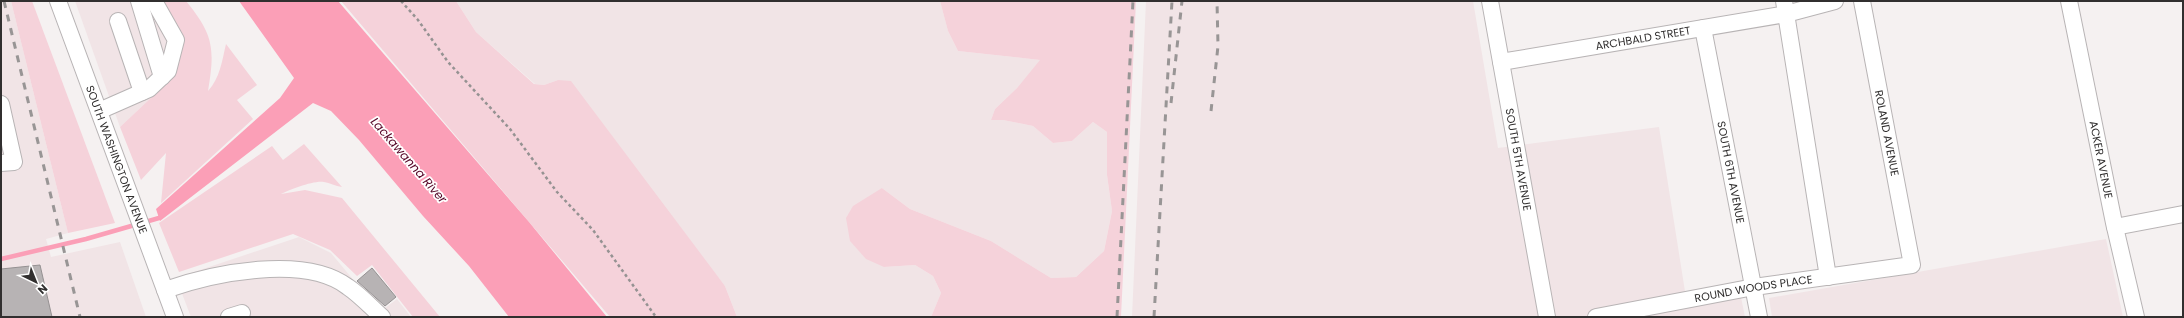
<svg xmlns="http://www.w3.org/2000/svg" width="2184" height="318" font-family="Poppins,sans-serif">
<rect width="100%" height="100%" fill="#f5f1f1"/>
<!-- built -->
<g fill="#f1e4e6">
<path d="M1 1H11L68 233 46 239 51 257 120 242 146 317H1Z"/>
<path d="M75 1H155L178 35 170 80 120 127Z"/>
<path d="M456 1H940L948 31 958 51 1041 60 1017 88 995 109 991 120H1003L1033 126 1053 143 1072 141 1093 122 1107 132V175L1112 211 1104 251 1076 277 1051 278 991 241 910 209 882 188 884 267 915 265 933 276 941 293 931 317H737L725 286 558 80 544 85 535 84 476 32Z"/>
<path d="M1146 1H1473L1498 148 1659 127 1687 304 1741 297 1745 317H1132Z"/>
<path d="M299 237 331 253 380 312 397 299 411 317H191L176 278Z"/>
<path d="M2106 239 2123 317H1772L1769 298Z"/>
</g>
<!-- green -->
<g fill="#f5d2da">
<path d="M11 1H32L115 223 68 233Z"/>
<path d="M155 1H186C214 35 215 49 208 91 220 78 222 61 226 44L257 85 237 100 253 119 161 203 166 153 141 180 120 127 170 80 178 35Z"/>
<path d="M341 1H456L476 32 534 84 544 85 558 80 571 81 725 286 737 317H610Z"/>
<path d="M940 1H1136L1121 317H931L941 293 933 276 915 265 884 267 866 259 850 241 846 218 853 206 882 188 910 209 991 241 1051 278 1076 277 1104 251 1112 211 1107 175V132L1093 122 1072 141 1053 143 1033 126 1003 120H991L995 109 1017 88 1040 60 958 51 948 31Z"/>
<path d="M304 144 342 187C335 186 330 183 324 182 314 180 289 190 281 194L305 190 342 198 440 317H413L372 265 357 276 330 250 293 234 179 272 159 223 272 146 283 160Z"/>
</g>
<!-- water -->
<path fill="#fb9fb7" d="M239 1H338L529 222 607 317H509L469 266 423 216 359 140 331 111 313 103 160 221 156 209 280 98 294 78Z"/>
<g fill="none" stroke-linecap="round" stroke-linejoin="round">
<!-- stream -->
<path stroke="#fb9fb7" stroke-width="4.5" d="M1 259 86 239 159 218 163 214"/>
</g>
<!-- building -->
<g fill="#b7b3b4" stroke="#959192">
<path d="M40 265 52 317H1V269Z"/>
<path d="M372 268 396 297 385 306 357 281Z"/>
</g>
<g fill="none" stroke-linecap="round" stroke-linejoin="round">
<defs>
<g id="minor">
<path id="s1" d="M58 1 175 317"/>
<path d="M139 1 162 77"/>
<path id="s2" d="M1490 1 1547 317"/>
<path d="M1784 1 1828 277"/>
<path id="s3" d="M2069 1 2114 223 2136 317"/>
<path d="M118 21 142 92"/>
<path id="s4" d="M1703 28 1759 317"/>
<path id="s5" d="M1501 62 1786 14 1835 1"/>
<path d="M1 104 14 162 1 163"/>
<path d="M99 111 149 89 168 71 176 40 154 1"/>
<path d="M2115 227 2183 214"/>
<path d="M165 290C213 273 305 254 348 287 360 295 371 307 382 317"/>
<path d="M229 317 242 313"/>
<path id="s6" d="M1596 317 1754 287 1912 265 1862 1"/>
</g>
</defs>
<!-- minor casing -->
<use href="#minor" stroke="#b8b4b5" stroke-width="18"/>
<!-- path -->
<path stroke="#959292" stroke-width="2.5" stroke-dasharray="3 3" stroke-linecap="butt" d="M401 1 418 20 448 62 510 129 557 192 593 230 656 317"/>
<!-- minor -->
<use href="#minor" stroke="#fff" stroke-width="16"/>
<!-- rail -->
<g stroke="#989595" stroke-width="3" stroke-dasharray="7 7" stroke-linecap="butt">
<path d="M4 1 80 317"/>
<path d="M1171 103 1182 1"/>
<path d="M1211 111 1218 46 1217 1"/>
<path d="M1117 317 1133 1"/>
<path d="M1154 317 1172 1"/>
</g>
</g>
<g text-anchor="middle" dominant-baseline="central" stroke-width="3.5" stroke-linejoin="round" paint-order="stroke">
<!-- street labels -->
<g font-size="11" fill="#312f2f" stroke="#fff">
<text stroke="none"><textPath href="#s5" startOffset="144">ARCHBALD STREET</textPath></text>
<text transform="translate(1887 133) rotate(79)">ROLAND AVENUE</text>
<text stroke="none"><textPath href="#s1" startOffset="169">SOUTH WASHINGTON AVENUE</textPath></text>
<text stroke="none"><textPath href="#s2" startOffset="161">SOUTH 5TH AVENUE</textPath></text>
<text stroke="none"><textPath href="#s3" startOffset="162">ACKER AVENUE</textPath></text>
<text stroke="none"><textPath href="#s4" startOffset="147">SOUTH 6TH AVENUE</textPath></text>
<text stroke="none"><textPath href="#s6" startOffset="160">ROUND WOODS PLACE</textPath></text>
</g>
<!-- water labels -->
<g font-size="12" font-style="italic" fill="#560527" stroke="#fff">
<text transform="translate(409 160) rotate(49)">Lackawanna River</text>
</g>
</g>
<!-- border -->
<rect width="2184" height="318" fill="none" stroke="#312f2f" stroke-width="4"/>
<!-- north arrow -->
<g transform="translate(36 282) rotate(137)" stroke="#ffffff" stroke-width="3" paint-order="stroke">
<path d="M0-3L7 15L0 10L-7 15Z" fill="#312f2f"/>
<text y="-6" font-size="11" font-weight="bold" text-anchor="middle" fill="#312f2f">N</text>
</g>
</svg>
